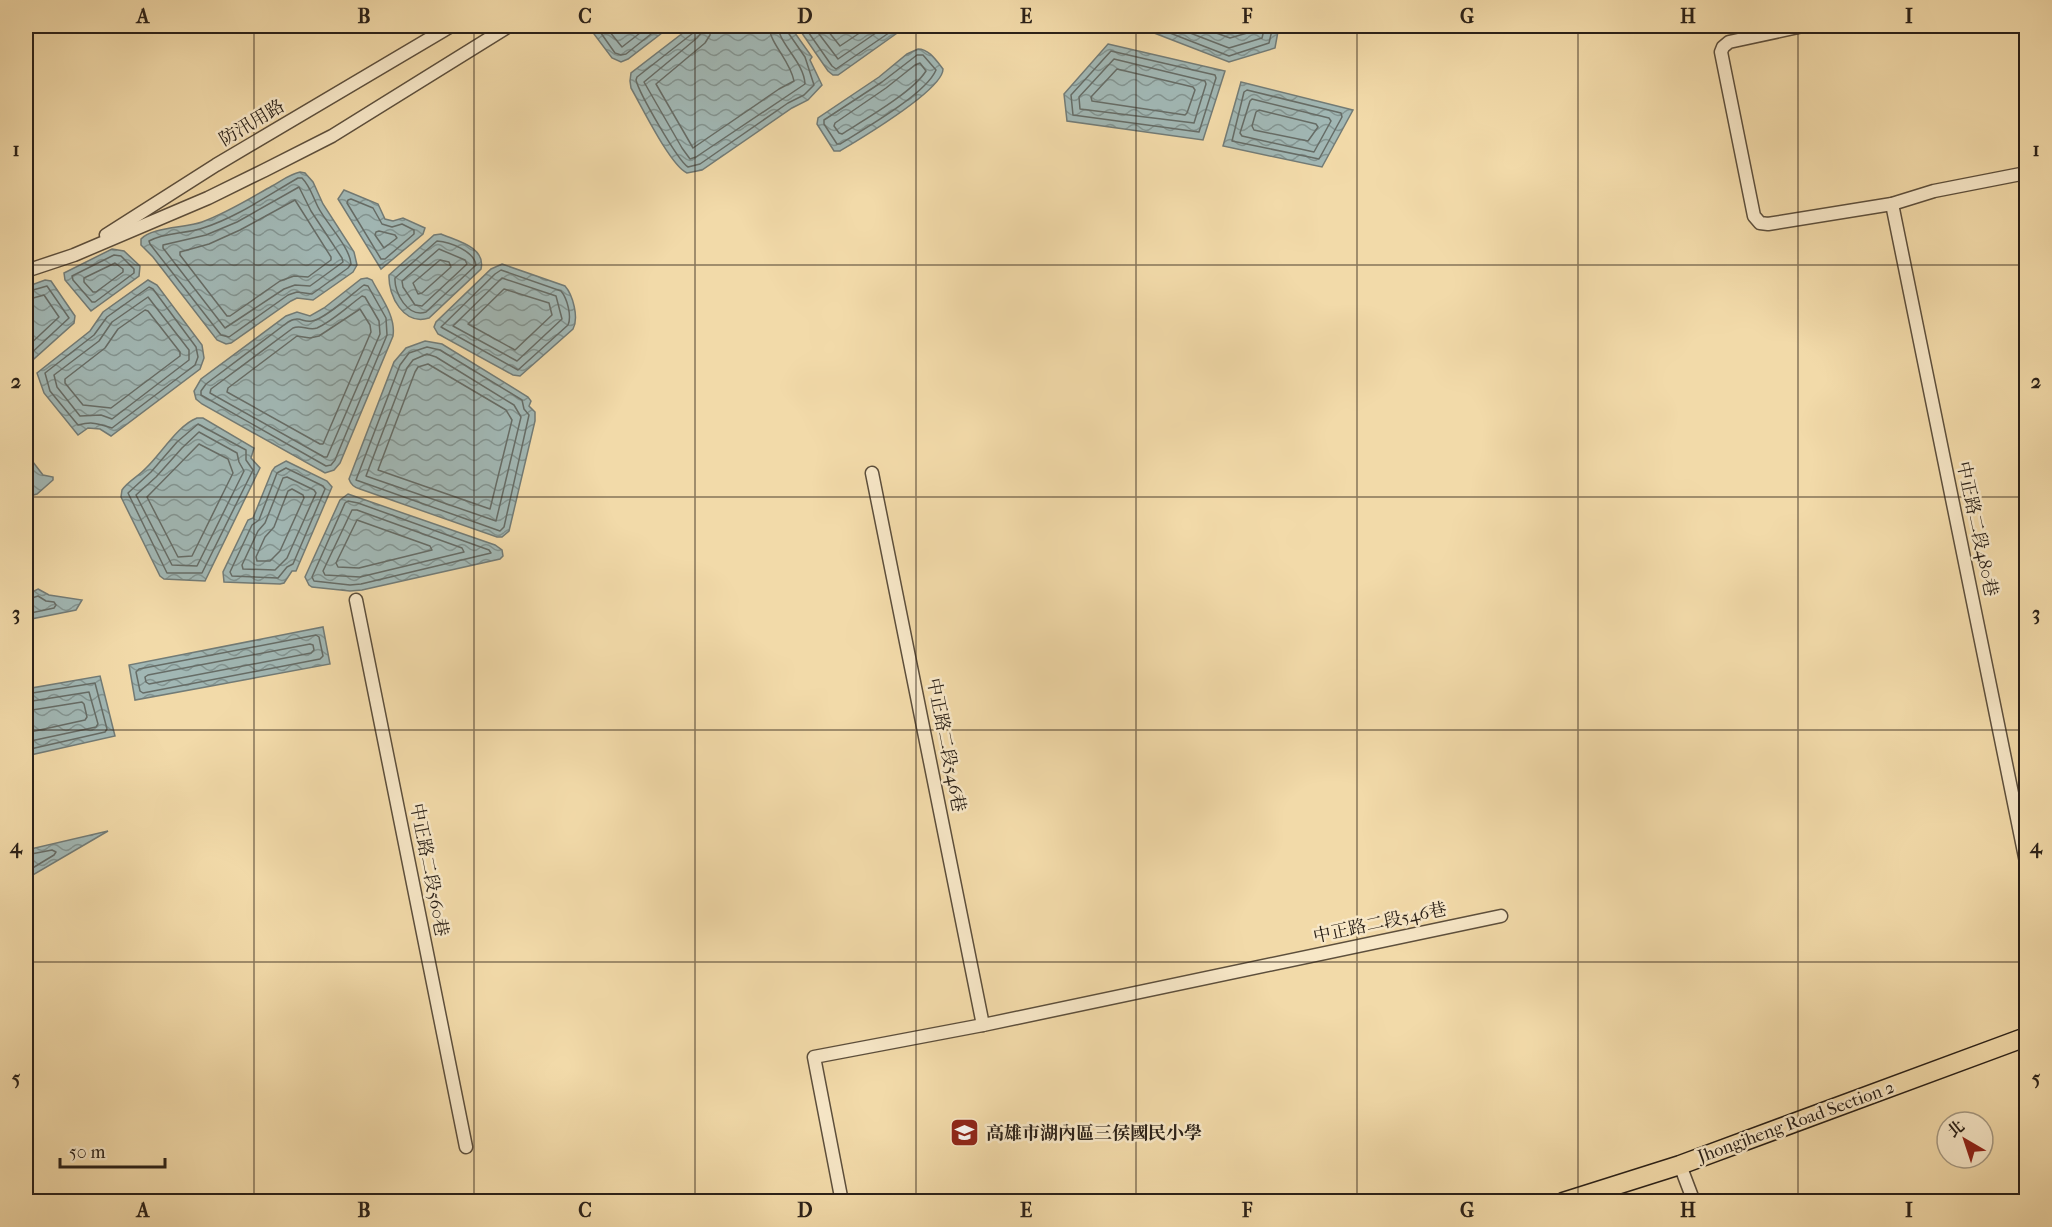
<svg xmlns="http://www.w3.org/2000/svg" width="2052" height="1227" font-family="'IM FELL French Canon','Noto Serif TC',serif">
<defs>
<pattern id="water-waves" width="16" height="10" patternUnits="userSpaceOnUse" patternTransform="scale(1.5)"><rect width="16" height="10" fill="#a1b7b4"/><path d="M0 5q4-4 8 0t8 0" fill="none" stroke="#839491"/></pattern>
</defs>
<rect width="100%" height="100%" fill="#f2daa9"/>
<filter id="stains"><feTurbulence type="fractalNoise" baseFrequency=".00333" numOctaves="4"/><feColorMatrix values="0 0 0 0 .2 0 0 0 0 .09 0 0 0 0 .02 0 0 0 .5 -.17"/></filter>
<radialGradient id="worn" r=".72"><stop offset=".6" stop-color="#630" stop-opacity="0"/><stop offset="1" stop-color="#630" stop-opacity=".3"/></radialGradient>
<!-- water -->
<g fill="url(#water-waves)" stroke="#727b76" stroke-width="1.5">
<path d="M588 26H671L628 59 621 62 612 58Z"/>
<path d="M692 26H790L812 57 810 60 822 85 808 100 792 108 702 170 687 173C670 165 642 107 631 88L630 81 631 73Z"/>
<path d="M797 26H907L838 75H833L828 71Z"/>
<path d="M1136 26H1279L1275 48 1229 62Z"/>
<path d="M1108 44 1225 71 1203 140 1067 121 1064 94Z"/>
<path d="M918 49C929 49 936 60 943 69 943 90 860 139 840 151H834L817 124 818 118 879 77 907 54Z"/>
<path d="M1241 82 1353 110 1322 167 1223 146Z"/>
<path d="M300 172 305 173 313 182 323 204 354 252 357 265 353 272 313 300 297 298 291 301 231 343 226 344 217 340 153 257 141 245V239C151 227 186 228 202 222 227 213 249 199 272 186 281 181 290 174 300 172Z"/>
<path d="M344 190 378 204 385 219 393 221 403 218 425 228 423 234 381 269 338 199Z"/>
<path d="M441 234C457 241 486 247 481 269L429 318C404 326 388 296 389 275L434 235Z"/>
<path d="M112 249 124 251 140 266 139 276 91 311 65 280 64 273Z"/>
<path d="M502 264 565 286C573 295 579 318 573 329L520 376 513 375 438 334 434 327 436 322 491 269Z"/>
<path d="M367 278 372 280C381 298 396 316 393 336L340 463 334 470 325 473 202 404 196 399 194 391 201 379 286 316 297 312 310 316 324 308 361 279Z"/>
<path d="M45 280 51 281 75 316 74 323 26 366V287Z"/>
<path d="M148 280 157 285 202 345 204 358 200 369 111 436 100 429 88 428 78 435 44 393 37 373 90 331 103 312Z"/>
<path d="M425 341 442 344 528 397 531 401 529 406 535 412V421L509 531 502 537H497L360 489C354 487 351 485 349 479L394 362 406 348Z"/>
<path d="M197 418H203L254 448 251 458 260 468 205 581 164 579 160 576 121 497 122 490C128 481 139 476 146 468 161 454 178 425 197 418Z"/>
<path d="M26 453 43 475 53 477V480L37 494 26 497Z"/>
<path d="M286 461 327 481 332 487 296 571H292L284 583 280 584 224 582 223 572 248 520 253 518 272 471 275 467Z"/>
<path d="M348 494 495 545 502 550 503 556 500 559 362 590 350 591 312 587 309 585 305 577 340 500Z"/>
<path d="M38 589 49 595 82 600 76 610 26 620V595Z"/>
<path d="M323 627 330 664 135 700 129 665Z"/>
<path d="M100 676 115 736 26 756V689Z"/>
<path d="M108 831 26 879V850Z"/>
</g>
<g fill="none" stroke-linecap="round" stroke-linejoin="round">
<!-- shore -->
<g stroke="#666c66" stroke-width="1.5">
<path d="M596 26 615 53 621 55 626 54 661 26"/>
<path d="M605 26 622 47 649 26"/>
<path d="M695 26 693 33 637 77 636 80C639 93 678 161 688 167L700 164 788 103 804 95 814 85 805 57 787 31 786 26"/>
<path d="M702 26V32L697 38 644 82 682 148 690 159 696 157 805 84C804 62 779 44 778 26"/>
<path d="M711 26 710 35 705 43 656 84 693 148 779 89 794 81C790 60 770 44 769 26"/>
<path d="M804 26 832 66 836 69 899 26"/>
<path d="M813 26 838 59 886 26"/>
<path d="M824 26 840 46 870 26"/>
<path d="M1152 26 1229 56 1269 43 1273 26"/>
<path d="M1172 26 1229 48 1262 38 1265 26"/>
<path d="M1197 26 1230 38 1254 31 1256 26"/>
<path d="M1111 51 1215 75 1216 78 1199 132 1073 115 1071 95Z"/>
<path d="M917 55H923L936 70C926 94 864 129 840 144H837L824 124V120L882 82Z"/>
<path d="M1114 59 1205 81 1206 84 1194 123 1080 109 1079 97Z"/>
<path d="M920 63 926 71C913 92 864 120 842 134L839 133 834 126 835 123 886 88 915 65Z"/>
<path d="M1117 69 1193 87 1195 90 1187 113 1185 115 1092 101 1091 97Z"/>
<path d="M1247 90 1341 113 1342 117 1319 159 1232 141 1244 92Z"/>
<path d="M1252 99 1329 118 1331 121 1314 152 1242 136 1240 133 1250 101Z"/>
<path d="M1259 110 1316 124 1318 127 1308 141 1254 130 1252 126 1256 112Z"/>
<path d="M298 178H302C310 186 313 197 318 207 326 223 350 247 351 264L348 268 312 294 297 292 288 295 229 337 221 335 150 244 149 241C165 232 186 234 203 228 237 217 267 196 298 178Z"/>
<path d="M299 187 311 211 342 258 343 262 310 286 295 285 284 289 225 328 163 248V245L206 235 237 222Z"/>
<path d="M351 199 373 208 382 224 392 227 402 224 414 230V234L385 259H381L347 203 348 200Z"/>
<path d="M295 200 331 257V260L308 277 294 276 280 281 230 316H227L180 255V252L209 244 240 230Z"/>
<path d="M379 231 395 235 397 238 384 248 375 235 376 232Z"/>
<path d="M437 241C450 242 474 251 476 265L426 312C408 318 394 293 395 278Z"/>
<path d="M439 249 465 260 467 264 422 306 415 305 403 287 402 281Z"/>
<path d="M114 255 121 256 134 269V273L95 302H92L73 280 72 276Z"/>
<path d="M440 260 449 262 451 267 422 293 418 294 413 283Z"/>
<path d="M115 263 123 269V272L96 292H93L84 282V278Z"/>
<path d="M501 270 561 291C567 298 572 316 568 325L518 370 441 327 495 274Z"/>
<path d="M502 278 556 296 562 319 517 361 453 326Z"/>
<path d="M364 285 368 286 386 318 387 335 335 460 331 465 326 466 201 395V391L206 384 288 322C301 315 302 323 312 321 324 320 353 293 364 285Z"/>
<path d="M149 287 153 289 196 347 198 357 195 365 112 428C97 424 94 421 78 425L50 391 45 373 94 335 107 317Z"/>
<path d="M504 289 549 303 552 315 515 350 468 324Z"/>
<path d="M26 292 47 286 69 318 26 358"/>
<path d="M362 296 365 297 379 321 380 334 327 457H324L210 393 211 389 293 328C301 324 308 331 317 328 333 321 347 307 362 296Z"/>
<path d="M148 297 189 350V360L112 419 101 415 80 416 57 387 54 375 99 341 112 322Z"/>
<path d="M26 300 44 295 59 317 26 348"/>
<path d="M360 309 370 325 371 332 323 444H320L227 392 228 388 297 336 310 338 319 336Z"/>
<path d="M145 310 148 311 180 352V356L111 408 83 405 65 383V379L105 348 118 329Z"/>
<path d="M427 347 440 350 522 400 524 409 529 415 504 527 500 531 356 480 400 365 409 353Z"/>
<path d="M427 354 436 357 514 405 521 417 496 521 366 476 407 368 413 360Z"/>
<path d="M428 364 506 410 512 420 490 509 378 470 415 372 418 367Z"/>
<path d="M198 424 246 450V460L253 470 202 573H167L128 493 151 472 177 442Z"/>
<path d="M199 432 237 453 239 462 244 471 197 566 172 565 136 495 156 477 182 448Z"/>
<path d="M199 444 228 459 233 473 192 556 178 557 147 497Z"/>
<path d="M286 468 323 486 325 489 293 564 287 567 278 578 232 576 230 572 252 525 259 520 277 473Z"/>
<path d="M287 477 314 490 316 493 287 558 275 570 243 569 242 565 258 531 265 523 283 478Z"/>
<path d="M292 489 303 495 304 498 280 551 270 561H257L256 557 265 537 274 527 288 491Z"/>
<path d="M348 501 358 503 489 550 491 553 361 584 350 585 314 581 312 577 345 503Z"/>
<path d="M352 510H357L462 548 464 552 360 577 325 575 323 571Z"/>
<path d="M357 520 430 546 432 550 359 568 338 567 336 563Z"/>
<path d="M26 600 38 596 46 601 54 602 56 605 54 608 26 614"/>
<path d="M316 635 319 637 323 656 320 659 143 693 140 691 136 672 139 669Z"/>
<path d="M310 644 313 645 314 650 311 653 149 684 146 682 145 677 148 675Z"/>
<path d="M26 694 95 683 107 729 105 732 26 750"/>
<path d="M26 702 89 692 98 724 96 727 26 742"/>
<path d="M26 711 82 702 84 704 87 717 85 720 26 733"/>
<path d="M26 855 52 850 56 852 54 855 26 872"/>
</g>
<defs>
<g id="street">
<path d="M1803 26 1729 42 1723 47 1721 52 1754 216 1760 223 1768 224 1892 204 1934 191 2026 173"/>
<path d="M2026 26V28"/>
<path d="M1892 204 2026 862"/>
<path d="M106 235 216 165 451 26"/>
<path d="M26 271 74 255 208 198 265 170 332 136 509 26"/>
<path d="M872 473 983 1025"/>
<path d="M356 600 466 1147"/>
<path d="M1680 1165 1694 1202"/>
<path d="M842 1202 814 1057 983 1025 1501 916"/>
</g>
<path id="primary" d="M1563 1202 1680 1165 2026 1037"/>
</defs>
<!-- street casing -->
<use href="#street" stroke="#5d4f3c" stroke-width="15"/>
<!-- primary casing -->
<use href="#primary" stroke="#2b2118" stroke-width="21"/>
<!-- street -->
<use href="#street" stroke="#f7e7c7" stroke-width="12"/>
<!-- primary -->
<use href="#primary" stroke="#f2daa9" stroke-width="18"/>
</g>
<!-- grid -->
<path fill="none" stroke="#2b2118" stroke-width="1.5" stroke-opacity="0.55" d="M254 26V1202M474 26V1202M695 26V1202M916 26V1202M1136 26V1202M1357 26V1202M1578 26V1202M1798 26V1202M26 265H2026M26 497H2026M26 730H2026M26 962H2026"/>
<!-- icons -->
<defs>
<symbol id="school-square" viewBox="-11 -11 22 22"><rect x="-9" y="-9" width="18" height="18" rx="4" fill="#8f2418" stroke="#f7e7c7"/><path d="M0-5L7-2L0 1L-7-2ZM-4 1L0 2.5L4 1V4Q0 6-4 4Z" fill="#fff"/></symbol>
</defs>
<g fill-rule="evenodd">
<use href="#school-square" x="948" y="1116" width="33" height="33"/>
</g>
<g text-anchor="middle" dominant-baseline="central" stroke-width="5" stroke-linejoin="round" paint-order="stroke">
<!-- street labels -->
<g font-size="18" fill="#2b2118" stroke="#f7e7c7">
<text transform="translate(252 123) rotate(-31)">防汛用路</text>
<text transform="translate(1977 529) rotate(78)">中正路二段480巷</text>
<text transform="translate(946 745) rotate(79)">中正路二段546巷</text>
<text transform="translate(429 870) rotate(79)">中正路二段560巷</text>
<text transform="translate(1380 923) rotate(-12)">中正路二段546巷</text>
<text transform="translate(1796 1122) rotate(-20)">Jhongjheng Road Section 2</text>
</g>
<!-- poi labels -->
<g font-size="18" font-weight="bold" fill="#2b2118" stroke="#f7e7c7" text-anchor="start">
<text x="986" y="1133">高雄市湖內區三侯國民小學</text>
</g>
</g>
<!-- margin -->
<rect width="2052" height="1227" fill="none" stroke="#f2daa9" stroke-width="66"/>
<!-- north arrow -->
<g transform="translate(1965 1140) rotate(321)"><circle r="28" fill="#f7e7c7" stroke="#a59881" stroke-width="1.5"/>
<path d="M0-4.5L10 22L0 15L-10 22Z" fill="#8f2418"/>
<text y="-9" font-size="16" font-weight="bold" text-anchor="middle" fill="#2b2118">北</text>
</g>
<!-- scale -->
<path d="M60 1158v9h105v-9" fill="none" stroke="#2b2118" stroke-width="3"/>
<text x="69" y="1158" font-size="18" fill="#2b2118" stroke="#f7e7c7" stroke-width="4.5" paint-order="stroke">50 m</text>
<rect x="33" y="33" width="1986" height="1161" fill="none" stroke="#2b2118" stroke-width="2"/>
<g font-size="20" text-anchor="middle" font-weight="bold" fill="#2b2118">
<text x="143" y="23">A</text>
<text x="364" y="23">B</text>
<text x="585" y="23">C</text>
<text x="805" y="23">D</text>
<text x="1026" y="23">E</text>
<text x="1247" y="23">F</text>
<text x="1467" y="23">G</text>
<text x="1688" y="23">H</text>
<text x="1909" y="23">I</text>
<text x="16" y="156">1</text>
<text x="2036" y="156">1</text>
<text x="16" y="388">2</text>
<text x="2036" y="388">2</text>
<text x="16" y="620">3</text>
<text x="2036" y="620">3</text>
<text x="16" y="853">4</text>
<text x="2036" y="853">4</text>
<text x="16" y="1085">5</text>
<text x="2036" y="1085">5</text>
<text x="143" y="1217">A</text>
<text x="364" y="1217">B</text>
<text x="585" y="1217">C</text>
<text x="805" y="1217">D</text>
<text x="1026" y="1217">E</text>
<text x="1247" y="1217">F</text>
<text x="1467" y="1217">G</text>
<text x="1688" y="1217">H</text>
<text x="1909" y="1217">I</text>
</g>
<rect width="100%" height="100%" filter="url(#stains)"/>
<rect width="100%" height="100%" fill="url(#worn)"/>
</svg>
